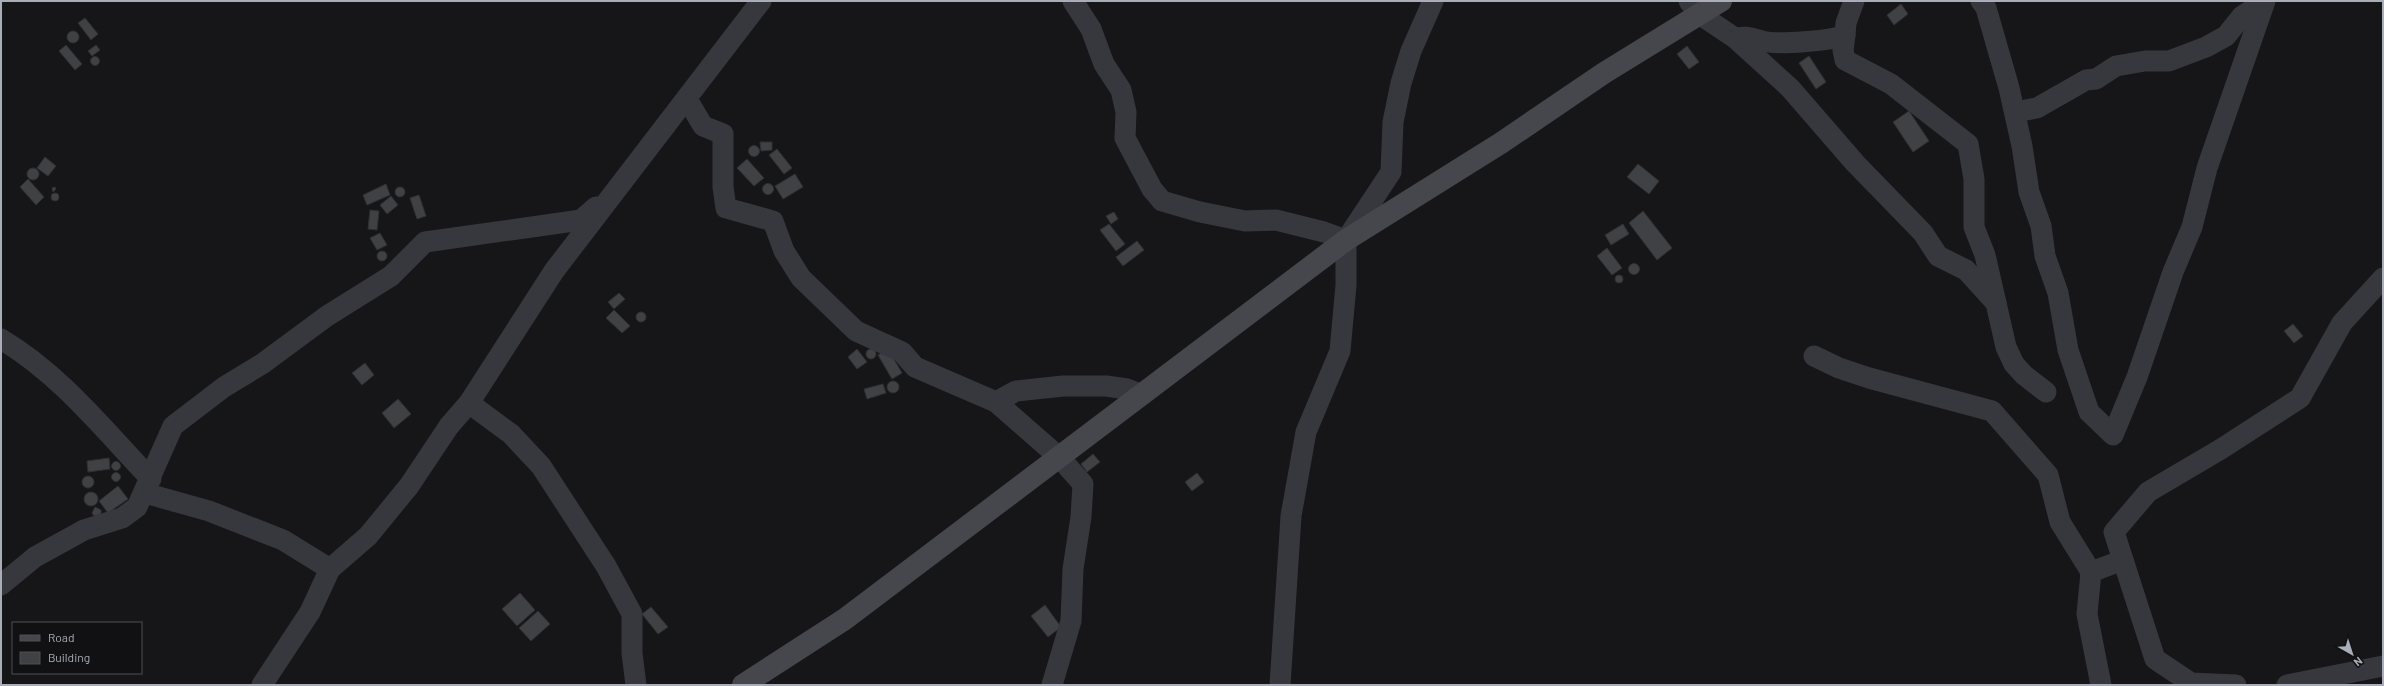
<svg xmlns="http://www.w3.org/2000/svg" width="2384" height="686" font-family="Barlow,sans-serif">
<rect width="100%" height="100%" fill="#161618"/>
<!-- building -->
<g fill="#404145" stroke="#303034">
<path d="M1901 4 1908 14 1894 25 1887 15Z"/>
<path d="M85 18 98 34 91 40 78 23Z"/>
<circle cx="73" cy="37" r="6"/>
<path d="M66 45 82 64 75 70 59 51Z"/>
<path d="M96 45 100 50 92 56 88 51Z"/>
<path d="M1687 46 1699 62 1689 69 1677 54Z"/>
<path d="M1809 56 1826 82 1816 89 1799 63Z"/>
<circle cx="95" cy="61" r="4.5"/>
<path d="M1909 111 1929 141 1913 152 1893 122Z"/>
<path d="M760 142H772V150L761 151Z"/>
<circle cx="754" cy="151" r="5.5"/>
<path d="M777 149 792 168 784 174 769 155Z"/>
<path d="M45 157 56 166 48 176 37 168Z"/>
<path d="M747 159 764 178 754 186 737 168Z"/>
<path d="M1638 164 1659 181 1649 194 1627 177Z"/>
<circle cx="33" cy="174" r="6"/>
<path d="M795 174 803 187 783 199 775 186Z"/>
<path d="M28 179 44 197 36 205 20 187Z"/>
<circle cx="768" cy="189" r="5.5"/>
<path d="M386 184 390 195 367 205 363 195Z"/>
<circle cx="400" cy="192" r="5"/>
<path d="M55 187 56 189 53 192 52 188Z"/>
<circle cx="55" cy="197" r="4"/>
<path d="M419 195 426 216 417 219 410 198Z"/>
<path d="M391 196 398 205 387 214 380 205Z"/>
<path d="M370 210 379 211 377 230 368 229Z"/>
<path d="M1643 211 1672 248 1657 260 1629 223Z"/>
<path d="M1114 212 1118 219 1111 224 1106 216Z"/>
<path d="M1109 224 1125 244 1116 251 1100 230Z"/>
<path d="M1623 224 1629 234 1611 245 1605 235Z"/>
<path d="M380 233 387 245 377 250 370 238Z"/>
<path d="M1137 241 1144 250 1123 266 1116 257Z"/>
<path d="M1607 248 1622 268 1612 275 1597 256Z"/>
<circle cx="382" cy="256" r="5"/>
<circle cx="1634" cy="269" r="5.5"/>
<circle cx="1619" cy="279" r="4"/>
<path d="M619 293 625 299 614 309 608 302Z"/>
<path d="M614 310 630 326 622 333 606 318Z"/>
<circle cx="641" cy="317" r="5"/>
<path d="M2293 324 2303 336 2294 343 2284 331Z"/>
<path d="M857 349 867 362 857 369 848 357Z"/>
<path d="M888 349 902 373 892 379 878 355Z"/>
<circle cx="871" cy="354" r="5"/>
<path d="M365 363 374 375 362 385 352 373Z"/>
<circle cx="893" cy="387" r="6"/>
<path d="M883 384 886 393 867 399 864 389Z"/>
<path d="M398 399 411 414 394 428 382 413Z"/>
<path d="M1093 454 1100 462 1087 472 1081 464Z"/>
<path d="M109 458 110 469 88 472 87 461Z"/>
<circle cx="116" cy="466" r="4.5"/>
<circle cx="116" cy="477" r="4.5"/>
<path d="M1197 473 1204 482 1192 491 1185 482Z"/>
<circle cx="88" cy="482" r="6"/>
<path d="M118 486 128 499 108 513 99 501Z"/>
<circle cx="91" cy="499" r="7"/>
<path d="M95 507 101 510V514L94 516 92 513Z"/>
<path d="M520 593 535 610 517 626 502 609Z"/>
<path d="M1045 605 1061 627 1048 637 1031 616Z"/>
<path d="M651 607 668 627 658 634 642 614Z"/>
<path d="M538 611 550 624 531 641 519 628Z"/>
</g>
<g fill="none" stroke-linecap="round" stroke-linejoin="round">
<!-- street -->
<g stroke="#37383d" stroke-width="21">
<path d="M1073 1 1091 29 1104 64 1121 90 1126 112 1125 138 1152 189 1162 201 1200 212 1245 221 1276 220 1324 232 1346 240"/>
<path d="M1689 1 1699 14 1735 38 1790 88 1855 163 1923 233 1938 256 1966 270 1996 303 2006 347 2014 364 2024 375 2046 392"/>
<path d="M1981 1 1986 8 2009 88 2022 146 2029 192 2041 226 2045 256 2058 293 2068 350 2089 412 2113 435 2137 377 2173 272 2192 227 2207 168 2265 1"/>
<path d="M1845 35 1843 50 1845 60 1891 84 1968 144 1974 179V227L1985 255 1996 303"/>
<path d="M1735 38C1751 36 1749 38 1762 41 1776 45 1832 41 1845 35L1846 23 1854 1"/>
<path d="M687 99 703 126 723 134V187L726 208 773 221 784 251 801 278 856 331 902 352 915 367 996 402 1060 458 1083 484 1081 517 1073 569 1071 621 1052 685"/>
<path d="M2015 112 2037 108 2086 80 2096 79 2116 66 2145 61H2169L2206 47 2226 36 2242 16 2264 2"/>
<path d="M1 339C60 374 104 430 151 479"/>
<path d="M1814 356 1839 368 1869 378 1992 411 2048 475 2060 522 2091 572"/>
<path d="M996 402 1016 391 1063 386H1106L1127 389 1142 395"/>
<path d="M469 403 511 434 541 466 606 566 632 614V653L636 685"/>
<path d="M145 493 209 511 283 540 330 569"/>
<path d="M1 585 35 557 84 530 122 518 137 507 173 426 224 387 262 364 327 316 391 276 425 242 581 220 596 207"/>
<path d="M262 685 310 612 330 569 368 536 409 486 449 426 469 403 554 271 761 1"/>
<path d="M1280 685 1291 516 1306 432 1340 351 1346 285V240L1391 172 1393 122 1401 83 1411 51 1433 1"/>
<path d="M2101 685 2087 614 2091 572 2123 560"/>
<path d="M2236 685 2191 683 2155 659 2114 532 2148 492 2221 449 2300 398 2342 323 2383 278"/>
<path d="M2287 685 2383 666"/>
</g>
<!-- secondary -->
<path stroke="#45474d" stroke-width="22" d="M743 685 845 619 1346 240 1501 143 1604 73 1721 1"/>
</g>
<!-- border -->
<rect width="2384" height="686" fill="none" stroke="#a8adb8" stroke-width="4"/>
<!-- legend -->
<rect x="12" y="622" width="130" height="52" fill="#111113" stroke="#4d4f55"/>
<rect x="20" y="635" width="20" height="6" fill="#45474d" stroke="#4d4f55"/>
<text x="48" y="642" font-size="12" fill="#a8adb8">Road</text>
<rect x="20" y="652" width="20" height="12" fill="#404145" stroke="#4d4f55"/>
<text x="48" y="662" font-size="12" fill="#a8adb8">Building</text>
<!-- north arrow -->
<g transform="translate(2352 654) rotate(141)" stroke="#111113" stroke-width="3" paint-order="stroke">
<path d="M0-3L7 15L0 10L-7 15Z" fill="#a8adb8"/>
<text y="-6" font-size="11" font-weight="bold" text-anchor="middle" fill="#a8adb8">N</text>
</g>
</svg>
